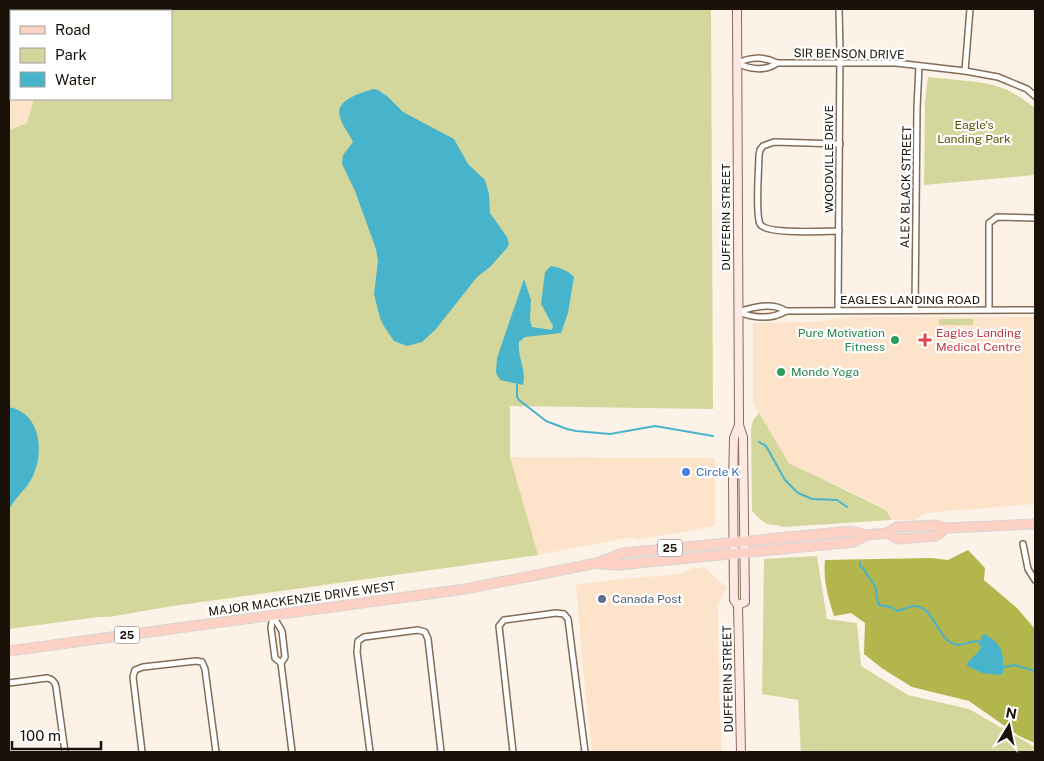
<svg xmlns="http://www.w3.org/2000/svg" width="1044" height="761" font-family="'Public Sans',sans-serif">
<rect width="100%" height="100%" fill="#fdf2e8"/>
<!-- built -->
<g fill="#fde3ca">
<path d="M9 9H39V11H11V99H34L27 123 9 130Z"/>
<path d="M852 317H1035V504L926 513 915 520H892L886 509 789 463 753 404V323L810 322Z"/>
<path d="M510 457 715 458V526L636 540 632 537 538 555Z"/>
<path d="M695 567V569L704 567 727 588 718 604 719 692 722 752H592L585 689 576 585 610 580 681 574Z"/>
</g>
<!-- green -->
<g fill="#d3d79c">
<path d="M39 9H711L713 409 510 406V457L538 555 173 606 109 617H98L9 629V130L27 123 34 99H171V11H39Z"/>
<path d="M928 77C951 80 980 80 1002 88 1014 92 1025 101 1035 108V175L924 185 925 101Z"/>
<rect x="939" y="319" width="34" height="6"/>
<path d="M759 413 789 463 886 510 892 520 783 527C778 524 772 526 767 524 761 521 756 515 752 511L751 429 753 420Z"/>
<path d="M817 556 827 619 857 623 861 666 908 695 969 709 1035 747V752H801L798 700 762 694 764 559Z"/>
</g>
<!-- forest -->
<path fill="#b2b64d" d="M968 550 985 568 984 580 1017 608 1035 629V743L1019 736 969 701 912 687 883 669 864 654 865 623 851 613 834 616C828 597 823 580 825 560L931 558 948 560Z"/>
<!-- water -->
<g fill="#48b4cc">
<path d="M373 89 378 90 387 96 403 112 454 139 468 164 485 180 489 194 490 213 507 237 509 244 507 248 490 267 477 277 436 329 422 342 407 346 394 341 385 328 380 318 374 294 378 261 376 249 355 191 342 164 343 155 353 142C349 133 342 126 340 117 334 100 361 93 373 89Z"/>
<path d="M551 266C561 268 567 270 574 277L568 313 561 333 525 337 519 342C517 357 527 371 523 385L500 380 496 373 497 358 524 279 531 300 530 320 532 327 552 330 553 326 541 304 545 272Z"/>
<path d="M9 407C41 413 45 453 32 478 26 490 14 498 9 510Z"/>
<path d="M984 634C1003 644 1004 653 1003 673L1000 675 982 673 967 666V663L980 650 981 647 977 641 981 640V636Z"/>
</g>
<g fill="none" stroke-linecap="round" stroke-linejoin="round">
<!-- stream -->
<g stroke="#48b4cc" stroke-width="2">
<path d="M517 384V397L519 400 546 421 567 429 576 431 610 434 655 426 713 436"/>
<path d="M759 442 766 446 785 480 798 493 812 499 837 500 847 507"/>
<path d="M860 562V566L865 570C866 577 871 578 874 584 877 590 876 598 879 605L891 607 897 611C904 610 908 605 916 606 934 608 938 639 954 644 961 647 970 641 977 641"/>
<path d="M1004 667 1014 665 1035 671"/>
</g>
<defs>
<g id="street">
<path d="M737 63C751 57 763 56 777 63H896L965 71 998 77 1027 89 1035 96"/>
<path d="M737 63C749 69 765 72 777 63"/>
<path d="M965 71 970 9"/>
<path d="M839 231C825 231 766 235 760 224 755 213 759 168 759 155L760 150 763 146 774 142 840 144"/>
<path d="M915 309 917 108 919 66"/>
<path d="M838 310 840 51 839 9"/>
<path d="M989 310V223L997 217 1035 218"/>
<path d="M738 312C754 318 771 320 786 311L1035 310"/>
<path d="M738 312C753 307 772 302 786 311"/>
<path d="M1023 544 1028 569 1035 580"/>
<path d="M273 616 282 631 285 657 281 663 292 752"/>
<path d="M273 616 271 628 275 658 281 663"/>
<path d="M9 683 47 678C52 679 55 681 56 687L65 752"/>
<path d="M142 752 133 677 135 670 143 667 196 661 202 662 205 669 216 752"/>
<path d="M370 752 357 652 358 641 364 637 418 630 425 632 428 639 441 752"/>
<path d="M513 752 499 626 504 620 556 613 564 614 568 619 585 752"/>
</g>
<g id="secondary">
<path d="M737 9 739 425 743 437 745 602 738 605"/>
<path d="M739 425 734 438 733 480 734 600 738 605 741 752"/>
</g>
<g id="primary">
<path d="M887 533 898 539 936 536 946 528"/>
<path d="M600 564 618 565 854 542 866 535 887 533 897 527 936 525 946 528 1035 524"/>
<path d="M9 651 465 589 597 563 623 553 852 531 866 535"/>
</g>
</defs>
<!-- street casing -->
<use href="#street" stroke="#846d56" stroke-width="8"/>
<!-- secondary casing -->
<use href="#secondary" stroke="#846d56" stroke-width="10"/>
<!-- primary casing -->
<use href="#primary" stroke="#d6d4d3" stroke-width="11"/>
<!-- street -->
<use href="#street" stroke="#fff" stroke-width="5"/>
<!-- secondary -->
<use href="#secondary" stroke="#ffe8e2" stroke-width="8"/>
<!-- primary -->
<use href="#primary" stroke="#fed1c5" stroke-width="9"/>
</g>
<!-- markers -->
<g fill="#2e9e5b" stroke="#fff" stroke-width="2">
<circle cx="895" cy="340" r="5"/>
<circle cx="781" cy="372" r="5"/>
</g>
<path fill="#e0444e" stroke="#fff" stroke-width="2" d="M922.5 332.5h5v5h5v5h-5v5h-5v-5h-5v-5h5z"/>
<circle fill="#3f7fe0" stroke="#fff" stroke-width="2" cx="686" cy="472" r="5"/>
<circle fill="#5c6f8a" stroke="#fff" stroke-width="2" cx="602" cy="599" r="5"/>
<g text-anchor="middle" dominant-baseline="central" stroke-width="4.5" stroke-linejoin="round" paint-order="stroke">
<!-- shield labels -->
<g fill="#fff" stroke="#5f5852" stroke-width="1">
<rect x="657.5" y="539.5" width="25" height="17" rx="4"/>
<rect x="114.5" y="626.5" width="25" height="17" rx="4"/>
</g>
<g font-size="11" font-weight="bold" fill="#1a1108">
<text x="670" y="548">25</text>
<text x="127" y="635">25</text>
</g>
<!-- street labels -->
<g font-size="12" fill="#1a1108" stroke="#fff">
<text transform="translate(849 54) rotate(1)">SIR BENSON DRIVE</text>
<text transform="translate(829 159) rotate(-90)">WOODVILLE DRIVE</text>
<text transform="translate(906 187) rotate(-89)">ALEX BLACK STREET</text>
<text transform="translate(726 217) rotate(-90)">DUFFERIN STREET</text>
<text x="910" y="300">EAGLES LANDING ROAD</text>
<text transform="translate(302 599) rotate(-8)">MAJOR MACKENZIE DRIVE WEST</text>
<text transform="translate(728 679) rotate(-91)">DUFFERIN STREET</text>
</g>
<!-- park labels -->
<g font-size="12" fill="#545601" stroke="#fff">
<text x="974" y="125">Eagle's<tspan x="974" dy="14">Landing Park</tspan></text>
</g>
<!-- leisure labels -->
<g font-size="12" fill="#27864d" stroke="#fff" text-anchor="end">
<text x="885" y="333">Pure Motivation<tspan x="885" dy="14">Fitness</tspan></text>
<text x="791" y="372" text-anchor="start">Mondo Yoga</text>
</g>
<!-- health labels -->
<g font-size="12" fill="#be3a42" stroke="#fff" text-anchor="start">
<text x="936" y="333">Eagles Landing<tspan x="936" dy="14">Medical Centre</tspan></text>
</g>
<!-- shop labels -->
<g font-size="12" fill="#366cbe" stroke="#fff" text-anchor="start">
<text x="696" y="472">Circle K</text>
</g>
<!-- service labels -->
<g font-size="12" fill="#4e5e75" stroke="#fff" text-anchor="start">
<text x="612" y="599">Canada Post</text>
</g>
</g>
<!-- border -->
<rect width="1044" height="761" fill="none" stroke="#1a1108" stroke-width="20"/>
<!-- legend -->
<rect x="10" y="10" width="162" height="90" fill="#ffffff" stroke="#a3a09c"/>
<rect x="20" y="26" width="25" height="8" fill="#fed1c5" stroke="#a3a09c"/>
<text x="55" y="35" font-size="15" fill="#1a1108">Road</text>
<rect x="20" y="48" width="25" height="15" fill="#d3d79c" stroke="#a3a09c"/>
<text x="55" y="60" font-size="15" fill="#1a1108">Park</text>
<rect x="20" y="72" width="25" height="15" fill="#48b4cc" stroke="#a3a09c"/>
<text x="55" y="85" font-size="15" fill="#1a1108">Water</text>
<!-- north arrow -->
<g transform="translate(1009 726) rotate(10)" stroke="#ffffff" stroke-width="4" paint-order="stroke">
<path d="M0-4L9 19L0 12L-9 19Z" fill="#1a1108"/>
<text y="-8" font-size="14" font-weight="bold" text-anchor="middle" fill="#1a1108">N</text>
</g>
<!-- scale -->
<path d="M12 741v8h89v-8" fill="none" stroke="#1a1108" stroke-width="2.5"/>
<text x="20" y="741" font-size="15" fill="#1a1108" stroke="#ffffff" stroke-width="4" paint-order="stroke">100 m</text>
</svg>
